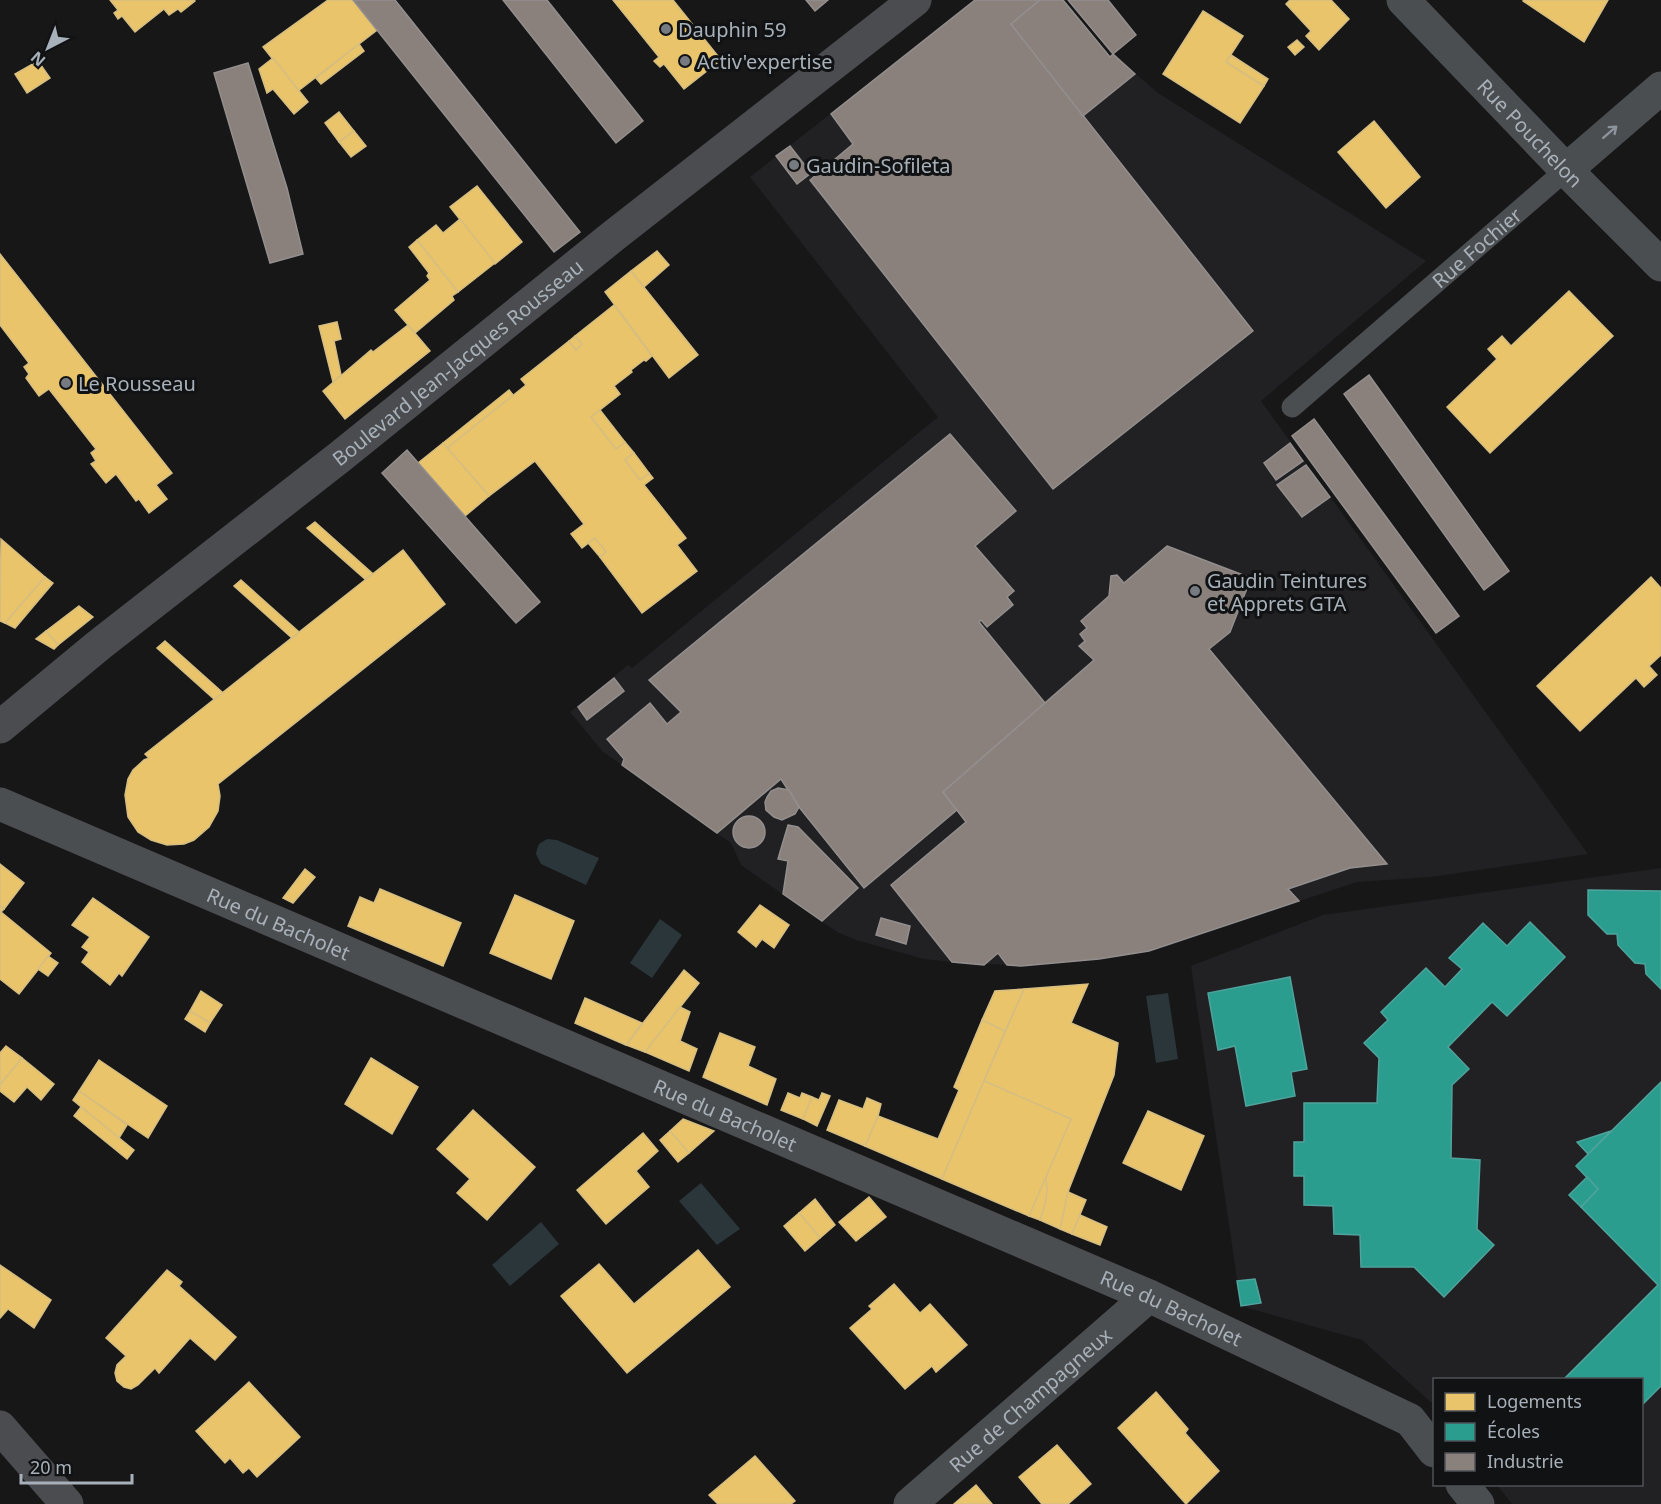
<svg xmlns="http://www.w3.org/2000/svg" width="1661" height="1504" font-family="'Noto Sans',sans-serif">
<rect width="100%" height="100%" fill="#171718"/>
<!-- built -->
<g fill="#212124">
<path d="M975 0H1063L1110 57 1113 54 1158 93 1426 261 1261 401 1588 854 1431 877 1357 882 1149 951 1076 961 1033 965H1007L952 962 924 959 856 940 837 932 741 865 731 843 602 751 570 712 628 665 632 668 938 417 750 177Z"/>
<path d="M1661 868V1504H1512L1497 1485 1642 1484V1380H1434V1405L1362 1340 1241 1306 1191 966 1323 915Z"/>
</g>
<!-- water -->
<g fill="#2a363a">
<path d="M547 839 557 840 599 858 586 885 541 864 536 854 537 849 539 844Z"/>
<path d="M660 919 682 935 652 978 630 963Z"/>
<path d="M1168 993 1178 1059 1156 1063 1146 996Z"/>
<path d="M701 1183 740 1229 717 1245 679 1201Z"/>
<path d="M541 1222 559 1244 510 1286 492 1265Z"/>
</g>
<!-- homes -->
<g fill="#e9c46a" stroke="#d6be82" stroke-width="1.5">
<path d="M110 0H194L195 1 181 12 178 9 169 15 164 9 135 32 122 16 118 19 114 13 118 10Z"/>
<path d="M328 0H353L377 30 298 91 263 47Z"/>
<path d="M613 0H673L721 60 684 89 664 64 660 67 654 61 659 57Z"/>
<path d="M1290 0H1331L1349 19 1319 50 1306 36 1311 31 1286 4Z"/>
<path d="M1524 0H1608L1584 42 1523 1Z"/>
<path d="M1203 11 1243 36 1226 62 1264 86 1240 123 1163 74Z"/>
<path d="M1297 40 1304 47 1295 55 1288 47Z"/>
<path d="M359 44 364 51 321 84 316 78Z"/>
<path d="M1231 55 1268 79 1264 86 1226 62Z"/>
<path d="M273 58 308 102 294 114 273 89 267 93 259 69Z"/>
<path d="M38 61 50 78 27 93 15 74Z"/>
<path d="M339 112 354 131 339 142 325 123Z"/>
<path d="M1374 121 1420 177 1386 208 1338 152Z"/>
<path d="M354 131 366 146 351 157 339 142Z"/>
<path d="M477 186 522 242 495 264 450 207Z"/>
<path d="M460 219 495 263 458 292 417 240 436 225 443 233Z"/>
<path d="M417 240 458 292 452 296 454 300 415 333 395 310 430 280 427 276 429 273 409 247Z"/>
<path d="M657 251 669 265 644 287 631 271Z"/>
<path d="M0 254 172 473 156 485 167 499 149 513 139 499 136 501 116 474 106 483 91 464 96 461 91 453 96 449 49 389 39 396 26 378 29 374 24 367 29 363 0 325Z"/>
<path d="M631 271 698 355 669 378 605 292Z"/>
<path d="M1569 291 1613 336 1490 453 1447 407 1497 359 1488 349 1502 336 1511 346Z"/>
<path d="M614 305 652 356 646 361 644 360 631 370 632 372 614 386 620 394 591 417 616 449 625 442 634 453 625 460 640 480 649 473 653 478 644 485 686 538 677 545 697 571 642 613 600 557 606 552 595 538 582 548 571 534 584 524 535 461 489 496 447 448 526 385 521 379 569 341 576 350 582 344 575 336Z"/>
<path d="M337 322 341 339 334 341 341 375 333 382 319 326Z"/>
<path d="M408 325 430 351 345 419 323 391 371 350 373 352Z"/>
<path d="M575 336 582 344 576 350 569 341Z"/>
<path d="M509 390 513 395 447 448 443 443Z"/>
<path d="M600 410 625 442 616 449 591 417Z"/>
<path d="M443 443 489 496 465 516 418 463Z"/>
<path d="M634 453 649 473 640 480 625 460Z"/>
<path d="M315 522 373 574 365 579 307 528Z"/>
<path d="M595 538 606 552 600 557 588 543Z"/>
<path d="M1 539 45 577 5 623 0 621Z"/>
<path d="M403 550 445 604 218 784 220 796 218 811 209 827 194 840 184 844 167 845 151 840 138 832 128 817 125 795 128 779 133 770 144 760 149 758 145 754Z"/>
<path d="M45 577 53 583 15 628 5 623Z"/>
<path d="M1651 577 1661 588V655L1649 666 1657 675 1644 687 1636 678 1580 731 1537 686Z"/>
<path d="M241 580 299 632 292 638 234 586Z"/>
<path d="M79 606 93 617 58 645 46 631Z"/>
<path d="M46 631 58 645 54 649 36 639Z"/>
<path d="M165 641 223 693 214 699 157 648Z"/>
<path d="M0 864 24 883 4 909 0 905Z"/>
<path d="M305 869 315 877 293 903 283 898Z"/>
<path d="M380 889 461 923 443 966 348 926 360 897 374 903Z"/>
<path d="M515 895 574 921 551 979 490 953Z"/>
<path d="M93 898 149 937 122 976 119 973 110 985 82 962 89 952 82 947 90 937 72 925Z"/>
<path d="M0 905 4 909 1 912 51 953 19 994 0 979Z"/>
<path d="M760 905 789 925 774 948 762 939 756 947 738 932Z"/>
<path d="M48 956 58 963 48 976 38 969Z"/>
<path d="M684 970 699 983 645 1052 626 1045Z"/>
<path d="M1088 984 1071 1023 1118 1043 1114 1075 1069 1189 1060 1229 1040 1220 1045 1204 1047 1190 1046 1177 1071 1119 984 1081 1024 989Z"/>
<path d="M1024 989 1005 1031 982 1020 995 991Z"/>
<path d="M201 991 222 1005 210 1023 190 1011Z"/>
<path d="M585 998 642 1023 626 1045 575 1023Z"/>
<path d="M680 1007 690 1012 680 1041 697 1049 689 1071 645 1052Z"/>
<path d="M190 1011 210 1023 205 1032 185 1019Z"/>
<path d="M982 1020 1005 1031 942 1179 865 1146 878 1116 938 1139 959 1090 954 1087Z"/>
<path d="M720 1033 755 1047 748 1066 776 1079 767 1105 703 1077Z"/>
<path d="M6 1046 22 1058 0 1085V1053Z"/>
<path d="M22 1058 54 1084 41 1100 27 1087 14 1102 0 1091V1085Z"/>
<path d="M371 1058 418 1087 392 1134 345 1104Z"/>
<path d="M99 1060 167 1106 148 1138 79 1091Z"/>
<path d="M984 1081 1071 1119 1029 1216 942 1179Z"/>
<path d="M79 1091 127 1125 119 1138 73 1100Z"/>
<path d="M788 1093 800 1098 802 1093 812 1097 803 1119 781 1110Z"/>
<path d="M822 1093 830 1096 817 1126 803 1119 812 1097 819 1100Z"/>
<path d="M867 1098 881 1104 878 1116 865 1146 827 1130 839 1100 863 1109Z"/>
<path d="M81 1107 134 1150 127 1159 74 1116Z"/>
<path d="M473 1110 535 1167 487 1220 457 1193 470 1179 437 1149Z"/>
<path d="M1148 1111 1204 1136 1181 1190 1123 1163Z"/>
<path d="M683 1119 714 1131 689 1153 670 1131Z"/>
<path d="M670 1131 689 1153 678 1162 660 1140Z"/>
<path d="M643 1133 658 1151 636 1171 649 1187 606 1224 577 1190Z"/>
<path d="M1046 1177 1047 1190 1045 1204 1040 1220 1029 1216Z"/>
<path d="M1068 1192 1086 1200 1072 1234 1060 1229Z"/>
<path d="M869 1197 886 1217 856 1241 839 1222Z"/>
<path d="M815 1199 835 1225 820 1238 799 1213Z"/>
<path d="M799 1213 820 1238 805 1251 784 1226Z"/>
<path d="M1080 1215 1107 1227 1100 1245 1072 1234Z"/>
<path d="M698 1250 730 1287 627 1373 561 1296 599 1264 634 1304Z"/>
<path d="M0 1265 51 1300 34 1328 8 1309 0 1318Z"/>
<path d="M167 1270 182 1282 179 1286 236 1337 215 1360 190 1338 159 1373 155 1368 138 1385 131 1389 124 1387 117 1381 115 1373 117 1365 126 1356 106 1338Z"/>
<path d="M894 1284 920 1313 930 1304 967 1345 936 1372 932 1366 905 1389 850 1328 872 1309 869 1306Z"/>
<path d="M249 1382 300 1437 257 1477 249 1468 243 1473 230 1458 225 1463 196 1431Z"/>
<path d="M1156 1392 1188 1429 1185 1433 1219 1471 1186 1504 1118 1428Z"/>
<path d="M1057 1445 1091 1484 1068 1504H1042L1019 1477Z"/>
<path d="M755 1456 795 1501 791 1504H718L709 1495Z"/>
<path d="M976 1485 992 1504H954Z"/>
</g>
<!-- schools -->
<g fill="#2a9d8f" stroke="#50a39c" stroke-width="1.5">
<path d="M1588 890 1661 891V989L1646 974 1645 964 1635 963 1618 945 1617 934H1607L1588 915Z"/>
<path d="M1530 922 1565 957 1507 1016 1492 1002 1448 1047 1469 1069 1452 1085 1451 1158 1480 1160 1477 1229 1494 1245 1444 1297 1414 1267H1361L1360 1235 1334 1234 1333 1206 1304 1205V1176H1294V1142H1304V1103H1377L1379 1058 1364 1043 1388 1020 1381 1012 1426 968 1445 987 1462 969 1449 958 1483 923 1507 946Z"/>
<path d="M1290 977 1307 1069 1291 1072 1295 1096 1246 1106 1235 1046 1218 1050 1208 993Z"/>
<path d="M1661 1082V1386L1642 1405V1380H1563L1658 1285 1581 1207 1598 1189 1576 1166Z"/>
<path d="M1611 1131 1588 1154 1577 1142Z"/>
<path d="M1587 1177 1598 1189 1581 1207 1569 1195Z"/>
<path d="M1255 1279 1261 1303 1241 1306 1237 1281Z"/>
</g>
<!-- industry -->
<g fill="#8a817c" stroke="#938f8e" stroke-width="1.5">
<path d="M353 0H395L580 232 554 252Z"/>
<path d="M503 0H547L643 121 616 143Z"/>
<path d="M806 0H828L815 11Z"/>
<path d="M975 0H1040L1011 24 1253 331 1053 489 810 180 853 144 831 114Z"/>
<path d="M1040 0H1063L1110 57 1113 54 1135 74 1083 116 1011 24Z"/>
<path d="M1068 0H1108L1136 35 1113 54Z"/>
<path d="M248 63 287 188 303 254 270 263 214 73Z"/>
<path d="M790 146 811 173 797 184 776 156Z"/>
<path d="M1369 375 1509 571 1484 590 1344 394Z"/>
<path d="M1314 419 1459 616 1436 633 1292 436Z"/>
<path d="M950 434 1016 511 975 546 1014 591 1007 597 1013 605 987 627 981 620 979 622 1045 703 943 792 957 810 864 888 799 807 781 779 717 833 622 765 624 759 607 739 650 703 667 724 681 712 649 680Z"/>
<path d="M1290 443 1303 461 1276 480 1264 463Z"/>
<path d="M407 450 540 602 516 623 382 473Z"/>
<path d="M1306 465 1330 497 1302 517 1277 485Z"/>
<path d="M1167 546 1251 578 1230 632 1209 649 1387 864 1350 868 1288 889 1299 901 1149 951 1099 959 1021 966 1007 965 998 953 984 965 952 962 891 885 966 822 943 792 1094 660 1079 646 1085 641 1080 634 1087 628 1081 621 1109 596 1111 576 1117 575 1124 583Z"/>
<path d="M614 678 624 691 587 720 578 707Z"/>
<path d="M778 788 789 790 799 807 795 814 782 820 774 817 766 810 765 802 767 797 771 791Z"/>
<circle cx="749" cy="832" r="16"/>
<path d="M788 825 798 827 858 888 822 921 783 894 788 861 778 859Z"/>
<path d="M881 918 910 926 906 944 876 935Z"/>
</g>
<g fill="none" stroke-linecap="round" stroke-linejoin="round">
<!-- service -->
<path stroke="#4b4e51" stroke-width="21" id="s1" d="M1292 407 1566 170"/>
<!-- minor -->
<g stroke="#4b4e51" stroke-width="33">
<path id="s2" d="M1403 0 1566 170 1661 265"/>
<path d="M1566 170 1661 88"/>
<path id="s3" d="M0 804 1149 1296 1410 1420 1434 1451"/>
<path d="M1462 1484 1478 1504"/>
<path id="s4" d="M910 1504 1149 1296"/>
</g>
<!-- secondary -->
<g stroke="#4a4c4f" stroke-width="33">
<path id="s5" d="M0 727 99 645 341 456 612 237 915 0"/>
<path d="M0 1427 67 1504"/>
</g>
</g>
<!-- one-way arrows -->
<defs><path id="oneway-shaft" d="M-6 0H5M1.5-3L5.5 0L1.5 3" fill="none" stroke-width="1.6" stroke-linecap="round" stroke-linejoin="round" transform="scale(1.5)"/></defs>
<use stroke="#8c939a" href="#oneway-shaft" transform="translate(1610 132) rotate(-41)"/>
<!-- markers -->
<g fill="#757b81" stroke="#111214" stroke-width="2">
<circle cx="666" cy="29" r="6"/>
<circle cx="685" cy="61" r="6"/>
<circle cx="794" cy="165" r="6"/>
<circle cx="66" cy="383" r="6"/>
<circle cx="1195" cy="591" r="6"/>
</g>
<g text-anchor="middle" dominant-baseline="central" stroke-width="6" stroke-linejoin="round" paint-order="stroke">
<!-- poi labels -->
<g font-size="20" fill="#a8b1b9" stroke="#111214" text-anchor="start">
<text x="678" y="29">Dauphin 59</text>
<text x="697" y="61">Activ'expertise</text>
<text x="806" y="165">Gaudin-Sofileta</text>
<text x="78" y="383">Le Rousseau</text>
<text x="1207" y="580">Gaudin Teintures<tspan x="1207" dy="23">et Apprets GTA</tspan></text>
</g>
<!-- street labels -->
<g font-size="20" fill="#a8b1b9" stroke="#111214">
<text stroke="none"><textPath href="#s2" startOffset="184">Rue Pouchelon</textPath></text>
<text stroke="none"><textPath href="#s1" startOffset="244">Rue Fochier</textPath></text>
<text stroke="none"><textPath href="#s5" startOffset="585">Boulevard Jean-Jacques Rousseau</textPath></text>
<text stroke="none"><textPath href="#s3" startOffset="303">Rue du Bacholet</textPath></text>
<text stroke="none"><textPath href="#s3" startOffset="789">Rue du Bacholet</textPath></text>
<text stroke="none"><textPath href="#s3" startOffset="1275">Rue du Bacholet</textPath></text>
<text stroke="none"><textPath href="#s4" startOffset="159">Rue de Champagneux</textPath></text>
</g>
</g>
<!-- legend -->
<rect x="1433" y="1378" width="210" height="108" fill="#111214" stroke="#4d5256" stroke-width="1.5"/>
<rect x="1445" y="1393" width="30" height="18" fill="#e9c46a" stroke="#4d5256" stroke-width="1.5"/>
<text x="1487" y="1408" font-size="18" fill="#a8b1b9">Logements</text>
<rect x="1445" y="1423" width="30" height="18" fill="#2a9d8f" stroke="#4d5256" stroke-width="1.5"/>
<text x="1487" y="1438" font-size="18" fill="#a8b1b9">Écoles</text>
<rect x="1445" y="1453" width="30" height="18" fill="#8a817c" stroke="#4d5256" stroke-width="1.5"/>
<text x="1487" y="1468" font-size="18" fill="#a8b1b9">Industrie</text>
<!-- north arrow -->
<g transform="translate(48 48) rotate(222)" stroke="#111214" stroke-width="4.5" paint-order="stroke">
<path d="M0-4.5L10 22L0 15L-10 22Z" fill="#a8b1b9"/>
<text y="-9" font-size="16" font-weight="bold" text-anchor="middle" fill="#a8b1b9">N</text>
</g>
<!-- scale -->
<path d="M21 1474v9h111v-9" fill="none" stroke="#a8b1b9" stroke-width="3"/>
<text x="30" y="1474" font-size="18" fill="#a8b1b9" stroke="#111214" stroke-width="4.5" paint-order="stroke">20 m</text>
</svg>
